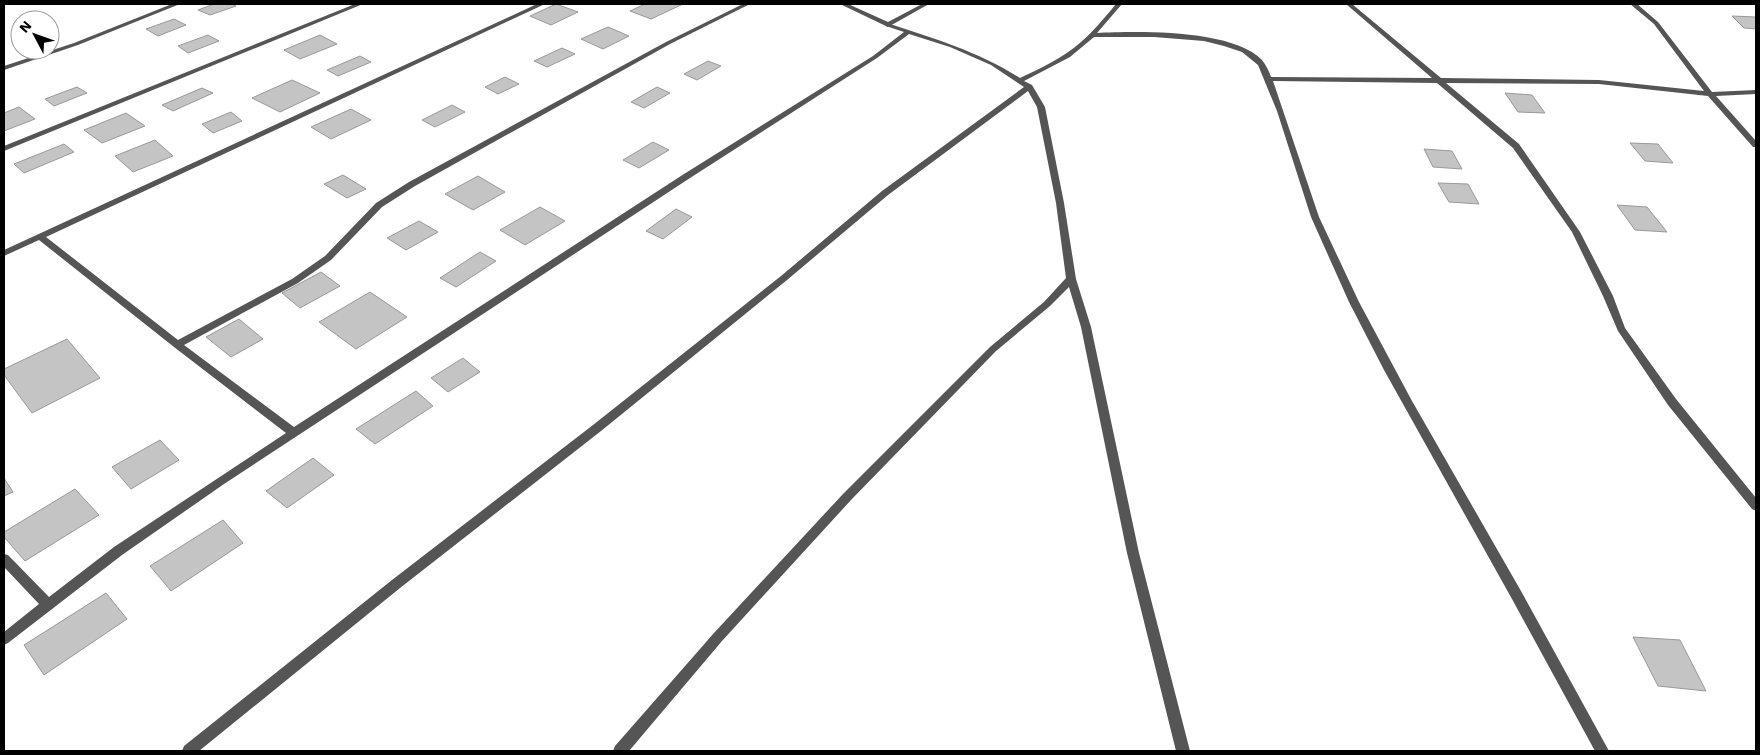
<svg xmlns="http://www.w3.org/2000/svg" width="1760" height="755" font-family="'Work Sans',sans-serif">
<rect width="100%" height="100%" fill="#fff"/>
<!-- building -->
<g fill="#c4c4c4" stroke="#999">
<path d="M214 4H232L236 6 210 15 198 10Z"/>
<path d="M556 4 578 12 551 25 530 16Z"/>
<path d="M645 4H679L681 5 651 19 630 11Z"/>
<path d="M1732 16 1756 17V29L1744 28Z"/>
<path d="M174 19 186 25 158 36 146 29Z"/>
<path d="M608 27 629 36 603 49 581 39Z"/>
<path d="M208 35 219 41 188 53 178 46Z"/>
<path d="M320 35 337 44 300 59 284 50Z"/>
<path d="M562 48 575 54 547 67 534 61Z"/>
<path d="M360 56 371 62 338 76 327 70Z"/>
<path d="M708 61 721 66 697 80 684 74Z"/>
<path d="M505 77 519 84 498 94 485 87Z"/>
<path d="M292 80 320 93 280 112 252 98Z"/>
<path d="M77 87 87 93 54 106 45 99Z"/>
<path d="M657 87 670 93 644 108 631 102Z"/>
<path d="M202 88 213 93 173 111 162 105Z"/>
<path d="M1505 93 1532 95 1545 113 1518 112Z"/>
<path d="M452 105 465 112 435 127 422 120Z"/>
<path d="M19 107 35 119 4 131V113Z"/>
<path d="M351 109 371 120 331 139 311 127Z"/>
<path d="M231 112 242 121 213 133 202 124Z"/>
<path d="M126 113 145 126 102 143 84 130Z"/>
<path d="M155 140 173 156 133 172 115 156Z"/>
<path d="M653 142 669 150 639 168 623 160Z"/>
<path d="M1630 143 1658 144 1673 163 1645 161Z"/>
<path d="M64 144 74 152 24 173 14 164Z"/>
<path d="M1424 149 1452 151 1462 169 1433 167Z"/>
<path d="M343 175 366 189 347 198 324 184Z"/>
<path d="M478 176 505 192 473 210 445 194Z"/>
<path d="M1438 183 1468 184 1479 204 1449 202Z"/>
<path d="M1617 205 1647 207 1667 232 1635 230Z"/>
<path d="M540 207 565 221 525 245 500 230Z"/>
<path d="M676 209 692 217 663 239 646 231Z"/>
<path d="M419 221 438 232 406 250 387 238Z"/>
<path d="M480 252 496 261 456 287 440 278Z"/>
<path d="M321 272 340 286 300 308 282 293Z"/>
<path d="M370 292 407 317 356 349 319 322Z"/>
<path d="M239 319 263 339 231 357 206 337Z"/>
<path d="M67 339 100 378 32 413 4 375V369Z"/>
<path d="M463 358 480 372 448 392 431 378Z"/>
<path d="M416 391 433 406 375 444 356 429Z"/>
<path d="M160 440 179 460 131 489 112 467Z"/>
<path d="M313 458 334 475 287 508 266 491Z"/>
<path d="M4 478 13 492 4 496Z"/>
<path d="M75 489 99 515 25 561 4 537V532Z"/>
<path d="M223 520 243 543 171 591 150 566Z"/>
<path d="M106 593 127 619 44 675 24 645Z"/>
<path d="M1633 637 1680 640 1706 691 1658 686Z"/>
</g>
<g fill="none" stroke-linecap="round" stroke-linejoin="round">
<!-- minor -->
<g fill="#555" fill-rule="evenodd">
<path d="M172 4H180L78 45 4 70V66L74 43Z"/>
<path d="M355 4H363L4 151V146Z"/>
<path d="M537 4H545L46 237 178 340 292 279 325 256 376 203 409 182 666 42 743 4H750L670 44 415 186 382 207 331 260 298 283 184 345 294 427 684 174 873 56 904 32 886 26V24H890C936 39 979 52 1020 78 1041 68 1063 58 1081 42 1094 31 1105 17 1116 4H1122L1097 33C1138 31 1232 29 1262 60 1266 65 1269 71 1271 77L1432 78 1346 4H1352L1441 78 1599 80 1704 91 1654 24 1630 4H1637L1658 22 1712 92 1756 90V94L1716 96 1756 141V147H1753L1708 96 1599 84 1446 83 1519 144 1580 232 1613 296 1625 328 1676 399 1756 498V511L1752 509 1668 405 1618 331 1603 296 1572 232 1513 148 1437 83 1273 81 1319 217 1359 302 1412 401 1521 591 1609 751H1595L1512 599 1384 370 1349 302 1311 217 1277 111 1258 65 1242 52 1224 46 1204 41 1154 37H1094L1070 57 1024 81 1032 85 1045 107 1064 203 1076 279 1091 327 1139 553 1190 751H1176L1127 553 1081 327 1069 287 1050 306 996 351 851 500 722 641 629 751H613L615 746 714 633 843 494 990 347 1044 302 1066 278 1056 203 1037 107 1028 91 888 195 787 280 601 431 400 588 199 751H182L184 746 392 580 593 425 781 276 882 191 1024 87 991 65 950 47 909 34 877 58 690 178 224 484 122 555 8 643 4 645V632L39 604 4 567V554L8 555 49 597 114 547 286 433 174 347 39 240 4 256V250Z"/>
</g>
<!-- tertiary -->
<path fill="#555" fill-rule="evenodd" d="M840 4H848L888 22 922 4H929L888 27Z"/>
</g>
<!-- border -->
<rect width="1760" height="755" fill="none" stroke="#000000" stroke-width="10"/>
<!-- north arrow -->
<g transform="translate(35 35) rotate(311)"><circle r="24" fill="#ffffff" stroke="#999999"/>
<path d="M0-4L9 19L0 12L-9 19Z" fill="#000000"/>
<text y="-8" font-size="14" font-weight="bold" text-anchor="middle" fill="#000000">N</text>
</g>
</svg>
